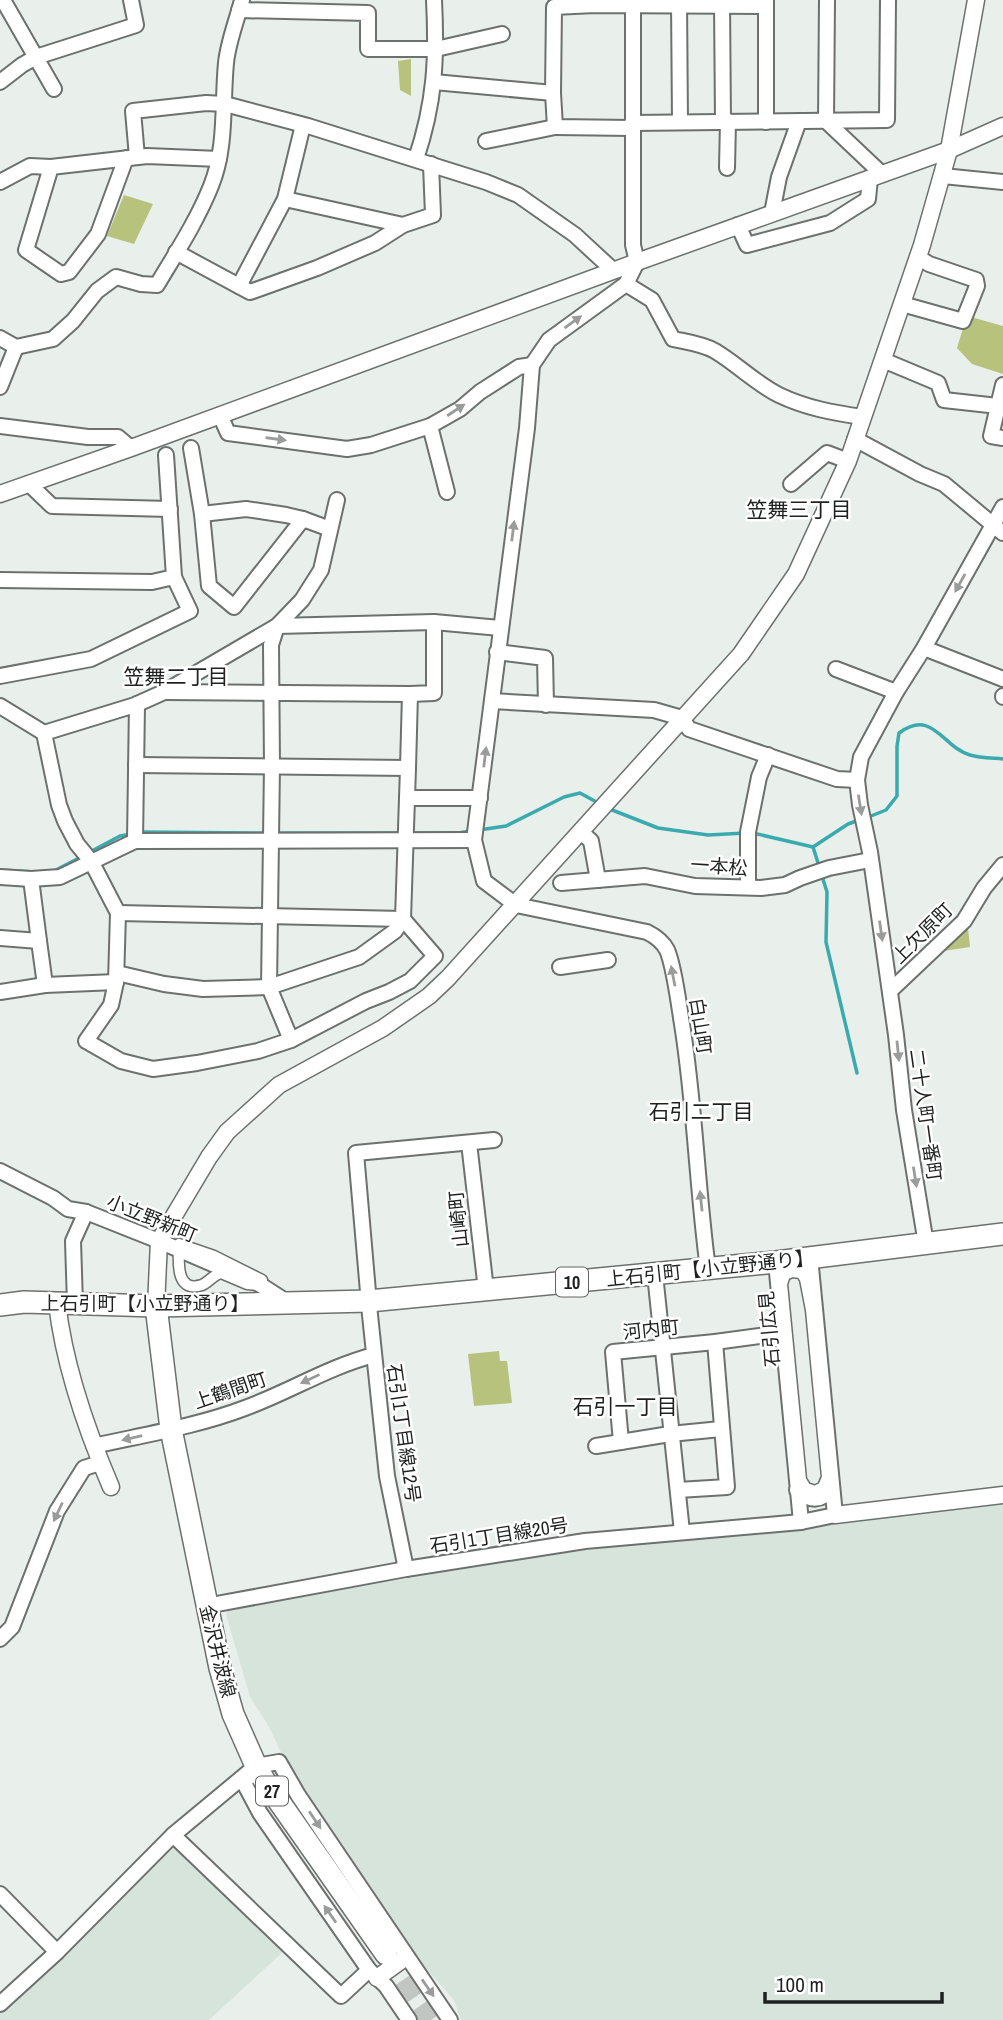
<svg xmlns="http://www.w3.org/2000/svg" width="1003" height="2020" font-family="'Archivo Narrow','Noto Sans JP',sans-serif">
<rect width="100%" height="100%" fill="#e9efeb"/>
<!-- built -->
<g fill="#d7e4db">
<path d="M1003 1503V2020H461L454 2000 415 1956 321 1821 287 1765 269 1727 250 1697 226 1614 229 1609 527 1558 644 1543Z"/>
<path d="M173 1841 285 1950 209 2020H0V2009Z"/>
</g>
<!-- green -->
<g fill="#b7c27c">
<path d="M411 59V96L400 90 398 61Z"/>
<path d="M124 195 153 204 134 244 107 236Z"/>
<path d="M971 317 1003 326V374L972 364 957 348 964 325Z"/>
<path d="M963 926 968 928 970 947 937 952Z"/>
<path d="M499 1351 500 1361H507L512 1403 474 1406 468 1354Z"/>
</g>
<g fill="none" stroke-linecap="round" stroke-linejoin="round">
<!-- stream -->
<g stroke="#3baaae" stroke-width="3.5">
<path d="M607 808 658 828 708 835 746 833"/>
<path d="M866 818 886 810 897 796V746L899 733C933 708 942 747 970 755 980 758 993 758 1003 759"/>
<path d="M479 830 506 826 564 797 580 793 600 804"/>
<path d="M139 832 268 833"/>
<path d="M276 833H401"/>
<path d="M409 833H458L471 831"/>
<path d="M753 833 813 847 848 824 859 820"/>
<path d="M813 847 819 866"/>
<path d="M88 853 120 836 132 834"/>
<path d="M0 870 36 872"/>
<path d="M54 871 81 857"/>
<path d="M821 873 827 892 826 942 857 1073"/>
</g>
<!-- primary-tunnel -->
<path stroke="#c1c6c2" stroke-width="21" stroke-dasharray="21 10" stroke-linecap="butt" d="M386 1954 431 2020"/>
<defs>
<g id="pedestrian">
<path d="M179 1244 214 1256 262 1280 259 1285 247 1284 221 1273C213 1275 209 1282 202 1285 174 1294 179 1258 179 1244Z"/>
<path d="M792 1272 801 1273 805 1279 811 1310 827 1477 823 1487 815 1491 806 1488 801 1480 782 1284 785 1275Z"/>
</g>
<g id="minor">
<path d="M3 0 54 89"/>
<path d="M633 0V245L637 262 626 284 549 340 532 365 527 428 474 840 484 881 516 905 647 932C655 936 663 942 667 950 674 965 679 1006 682 1024 695 1105 697 1188 708 1269"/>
<path d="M679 0 680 122"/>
<path d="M722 0 723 121"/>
<path d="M766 0V122"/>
<path d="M827 0 826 121 882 174"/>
<path d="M239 10 368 13V49H436L502 34"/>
<path d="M0 82 22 65 36 57 136 25 131 0"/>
<path d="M434 82 553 93"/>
<path d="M632 123 887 120 888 0"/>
<path d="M632 128 555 127 553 93 554 7 595 5 766 6"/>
<path d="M486 141 555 127"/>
<path d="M137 157 133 111 206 103 225 104 308 126 486 182 518 195 575 235 614 271"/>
<path d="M126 158 98 234 69 272 61 274 26 250 51 167 147 156 219 159"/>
<path d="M416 159C435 102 437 59 434 0"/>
<path d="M727 168 728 121"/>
<path d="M943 176 1003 182"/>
<path d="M0 182 30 166 51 167"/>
<path d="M285 199 403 225"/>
<path d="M772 213 779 177 799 121"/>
<path d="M738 225 747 245 830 223 868 199 870 178"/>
<path d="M176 252 250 292 317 268 375 243 403 225 433 215 431 164"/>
<path d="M626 284 652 300 673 339C687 342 703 344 715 351 737 364 755 383 779 395 806 408 834 413 863 417"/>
<path d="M239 286 285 199 303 125"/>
<path d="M902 304 963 321 977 286 976 280 929 264 918 257"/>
<path d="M0 338 16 347 53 339 73 321 97 291 116 277 141 284 157 285C176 253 197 221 211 186 227 147 222 103 226 63 228 42 237 20 242 0"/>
<path d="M883 360 938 383 944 400 998 406 991 436 1003 438"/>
<path d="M0 387 16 347"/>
<path d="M998 406 1003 385"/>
<path d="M220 415 228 433 347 449 371 445 430 426 460 409 480 392 519 367 532 365"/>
<path d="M0 426 88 437H118L131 448"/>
<path d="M430 426 447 492"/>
<path d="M855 439 920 474 944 484 1003 533"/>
<path d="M191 448 202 514 209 586 234 607 303 519 330 529"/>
<path d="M29 484 52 506 170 509"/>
<path d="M791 484 827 453 848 461"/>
<path d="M202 514 246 509 286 515 303 519"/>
<path d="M0 580 152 582 174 577 166 455"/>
<path d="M277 626 434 622 500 628"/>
<path d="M924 648 1003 679"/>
<path d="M497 652 545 658 546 705"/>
<path d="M836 669 896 692"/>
<path d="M0 676 91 659 190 611 174 577"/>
<path d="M166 692 410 694"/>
<path d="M1003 696V697"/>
<path d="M492 701 654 710 682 718 689 729 837 779 857 780"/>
<path d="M0 706 44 733 59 805 65 821 77 844 91 861 118 913 116 982 111 1005 86 1041 121 1061 153 1069 197 1063 258 1051 291 1040 269 987 272 765 271 645 277 626"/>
<path d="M44 733 135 705 164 692 277 626 302 600 321 570 337 500"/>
<path d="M136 765 408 768 410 694 434 693V622"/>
<path d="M407 798H480"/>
<path d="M581 832 591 841 598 880"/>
<path d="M135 841 137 704"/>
<path d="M0 877 31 879 60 877 135 841 474 840"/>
<path d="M561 883 645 876 695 886 761 888 785 885 800 878 829 868 870 860"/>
<path d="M748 887V832L759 777 768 755"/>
<path d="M118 913 403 919 435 956 410 981 389 992 366 1001 291 1040"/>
<path d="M0 938 39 941 31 879"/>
<path d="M39 941 45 985"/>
<path d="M560 967 608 960"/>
<path d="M117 973 164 984 203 989 269 987 359 957 395 931 403 919 408 768"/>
<path d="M890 991 964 921 984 888 1003 865"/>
<path d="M0 992 45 985 116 982"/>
<path d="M469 1143 486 1290"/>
<path d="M0 1171 53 1198 68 1209 86 1212 159 1241 259 1284 287 1302"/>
<path d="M926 1244 904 1110 896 1035 870 852 860 805 857 780 861 757 896 692 924 648 1003 507"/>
<path d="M776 1262 801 1522"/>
<path d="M655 1274 682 1532"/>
<path d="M75 1304 73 1241 86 1212"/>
<path d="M621 1442 613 1352 715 1342 782 1333"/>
<path d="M94 1446C143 1435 198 1426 245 1408 289 1392 328 1367 374 1355"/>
<path d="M596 1446 670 1434 721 1429"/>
<path d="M678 1490 727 1487 715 1342"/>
<path d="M797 1490C810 1502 822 1502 832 1487"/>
<path d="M406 1569 387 1476 370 1315 356 1153 494 1140"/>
<path d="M206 1606 406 1569 585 1541 801 1522 835 1515 810 1257"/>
<path d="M0 1639 12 1627 57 1511 84 1468 100 1463"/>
<path d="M252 1772 244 1783 260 1813 369 1970 386 1986 409 2020"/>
<path d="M173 1835 341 1996 369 1970"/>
<path d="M0 1894 57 1952"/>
<path d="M0 2004 57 1952 173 1835 256 1766 279 1762 298 1795 450 2020"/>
</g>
<g id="tertiary">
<path d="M0 494 131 448 637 262 949 150 1003 126"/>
<path d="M57 1303C64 1364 87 1431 111 1487"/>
<path d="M156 1306 159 1241 209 1157 227 1132 279 1085 383 1028 429 996 448 978 741 654 796 574 848 461 922 245 949 150 976 0"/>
<path d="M835 1515 1003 1495"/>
<path d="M377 1978 406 1957"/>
</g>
<g id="primary">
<path d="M0 1305 24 1302 156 1306 369 1301 776 1262 1003 1234"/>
<path d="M156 1306 171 1429 220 1668 233 1714 256 1766 264 1780 386 1954"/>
</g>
</defs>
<!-- pedestrian casing -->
<use href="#pedestrian" stroke="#6c716e" stroke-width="13"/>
<!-- minor casing -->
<use href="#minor" stroke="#6c716e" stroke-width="18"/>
<!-- tertiary casing -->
<use href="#tertiary" stroke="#6c716e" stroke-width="19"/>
<!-- primary casing -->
<use href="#primary" stroke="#6c716e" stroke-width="24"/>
<!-- pedestrian -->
<use href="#pedestrian" stroke="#fff" stroke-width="10"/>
<!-- minor -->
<use href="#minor" stroke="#fff" stroke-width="14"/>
<!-- tertiary -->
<use href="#tertiary" stroke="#fff" stroke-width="16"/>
<!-- primary -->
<use href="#primary" stroke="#fff" stroke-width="21"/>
</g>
<!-- one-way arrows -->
<defs><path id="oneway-solid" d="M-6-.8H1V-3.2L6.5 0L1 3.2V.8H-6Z" transform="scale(1.75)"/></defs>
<g fill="#9a9b9b">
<use href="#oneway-solid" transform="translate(573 322) rotate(-36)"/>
<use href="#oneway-solid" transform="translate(456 410) rotate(-33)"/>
<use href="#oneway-solid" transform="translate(276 439) rotate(8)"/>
<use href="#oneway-solid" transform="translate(513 531) rotate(-83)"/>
<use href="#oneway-solid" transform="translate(960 583) rotate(119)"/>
<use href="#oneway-solid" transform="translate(485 757) rotate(-83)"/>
<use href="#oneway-solid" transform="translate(860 805) rotate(81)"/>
<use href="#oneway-solid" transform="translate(881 931) rotate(82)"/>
<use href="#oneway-solid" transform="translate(673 976) rotate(-101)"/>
<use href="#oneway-solid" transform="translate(898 1051) rotate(84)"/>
<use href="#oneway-solid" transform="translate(915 1177) rotate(81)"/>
<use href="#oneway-solid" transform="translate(701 1201) rotate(-96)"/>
<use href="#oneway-solid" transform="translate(310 1379) rotate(155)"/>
<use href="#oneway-solid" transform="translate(132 1438) rotate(167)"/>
<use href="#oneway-solid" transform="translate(58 1512) rotate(115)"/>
<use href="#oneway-solid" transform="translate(315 1820) rotate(56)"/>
<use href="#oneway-solid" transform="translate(330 1914) rotate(-125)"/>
<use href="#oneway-solid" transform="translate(428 1988) rotate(55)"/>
</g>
<g text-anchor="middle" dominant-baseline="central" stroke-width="5" stroke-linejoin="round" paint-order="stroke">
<!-- shield labels -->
<g fill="#fff" stroke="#626463" stroke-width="2">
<rect x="556" y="1267.5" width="32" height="29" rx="5"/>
<rect x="256" y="1776.5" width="32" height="29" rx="5"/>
</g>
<g font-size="18" font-weight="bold" fill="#1f2120">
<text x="572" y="1282">10</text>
<text x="272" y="1791">27</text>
</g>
<!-- street labels -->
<g font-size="19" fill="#1f2120" stroke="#fff">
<text transform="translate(719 866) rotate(4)">一本松</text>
<text transform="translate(922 933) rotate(-45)">上欠原町</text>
<text transform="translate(701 1026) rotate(81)">白山町</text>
<text transform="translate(926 1115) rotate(82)">二十人町一番町</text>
<text transform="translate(152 1218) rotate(22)">小立野新町</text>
<text transform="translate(458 1219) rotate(-96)">山崎町</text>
<text transform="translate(710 1268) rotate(-6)">上石引町【小立野通り】</text>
<text x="145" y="1303">上石引町【小立野通り】</text>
<text transform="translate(651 1329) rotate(-6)">河内町</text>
<text transform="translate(769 1329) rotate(-95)">石引広見</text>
<text transform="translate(230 1390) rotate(-19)">上鶴間町</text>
<text transform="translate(404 1433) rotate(82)">石引1丁目線12号</text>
<text transform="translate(499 1535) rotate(-9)">石引1丁目線20号</text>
<text transform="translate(218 1651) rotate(76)">金沢井波線</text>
</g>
<!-- neighbourhood labels -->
<g font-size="21" fill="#1f2120" stroke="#fff">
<text x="799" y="509">笠舞三丁目</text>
<text x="176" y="676">笠舞二丁目</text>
<text x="701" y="1111">石引二丁目</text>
<text x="625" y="1406">石引一丁目</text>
</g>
</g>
<!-- scale -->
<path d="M765 1992v10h177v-10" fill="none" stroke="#1f2120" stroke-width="3.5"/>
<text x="776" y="1992" font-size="21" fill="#1f2120" stroke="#ffffff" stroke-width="5" paint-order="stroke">100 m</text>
</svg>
